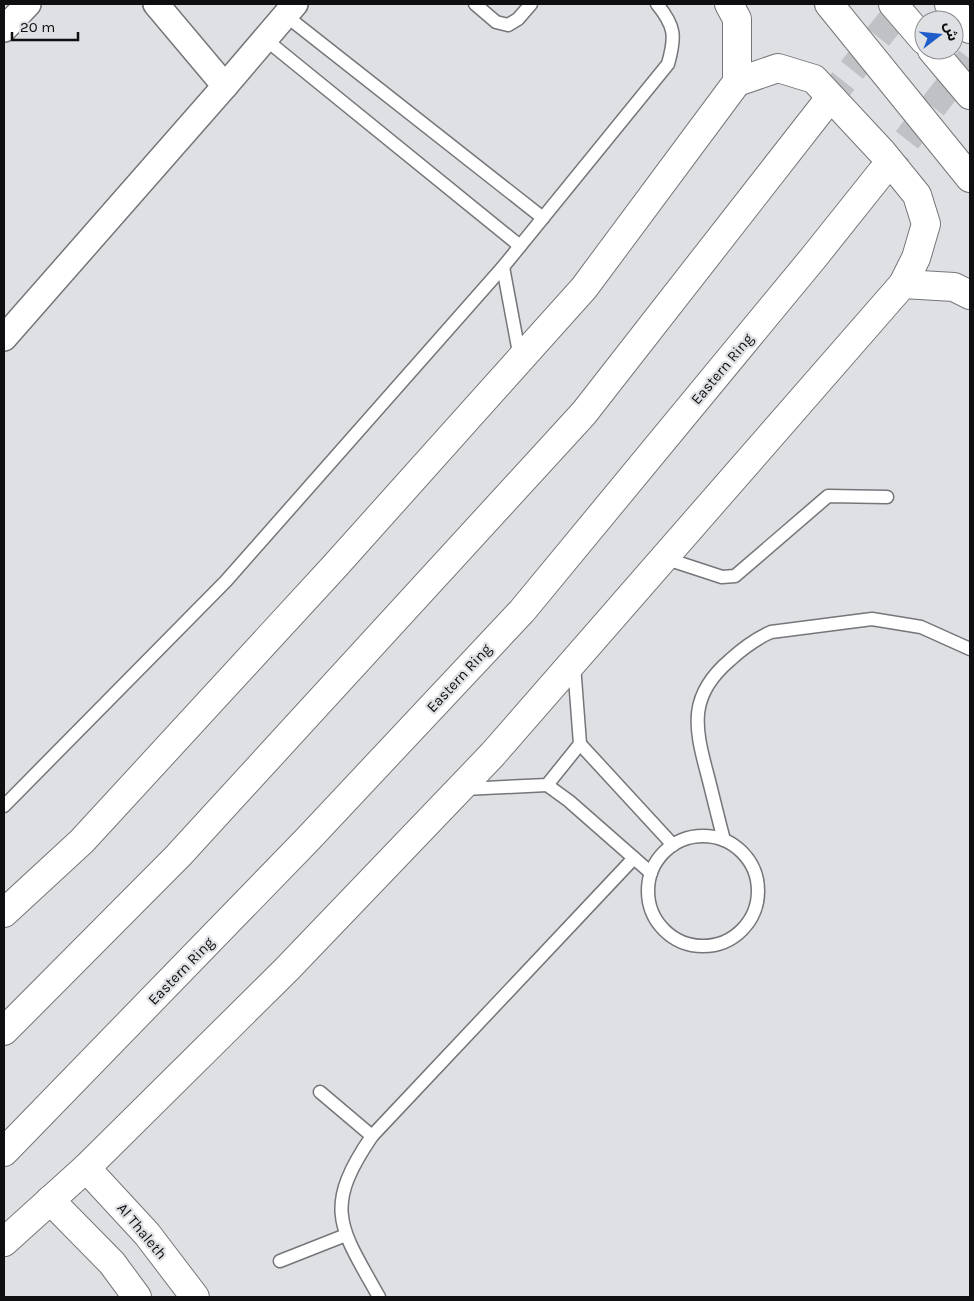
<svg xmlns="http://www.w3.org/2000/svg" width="974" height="1301" font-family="Karla,'Noto Sans Arabic',sans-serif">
<rect width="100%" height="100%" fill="#dee0e4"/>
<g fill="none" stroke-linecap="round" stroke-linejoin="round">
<!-- motorway-tunnel -->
<g stroke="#bfc1c4" stroke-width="28" stroke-dasharray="28 14" stroke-linecap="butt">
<path d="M826 103 904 4"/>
<path d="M881 173 970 59"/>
</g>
<defs>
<g id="service">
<path d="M475 4 496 22 508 25 518 19 531 4"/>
<path d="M285 15 543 218"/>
<path d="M265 39 520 246"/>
<path d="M503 267 520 358"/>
<path d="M664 558 722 577 735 576 828 496 887 497"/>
<path d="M580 744 673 845"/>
<path d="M547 785 569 801 651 873"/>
<path d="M464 789 547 785 580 744 574 665"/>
<path d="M4 806 226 581 503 267 668 64C676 36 675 26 657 4"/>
<circle cx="703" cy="891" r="55"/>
<path d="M724 840C718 818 713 796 707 773 694 725 689 695 730 660 743 648 755 639 771 632L872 619 921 627 970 649"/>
<path d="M320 1092 372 1136"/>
<path d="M280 1261 346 1235"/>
<path d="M379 1297C340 1227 322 1209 372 1136L634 858"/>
</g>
<g id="minor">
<path d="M156 4 225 86"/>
<path d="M4 29 28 4"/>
<path d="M4 338 225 86 295 4"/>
</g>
<g id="tertiary">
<path d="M903 284 954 287 970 295"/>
<path d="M86 1168 147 1234 195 1297"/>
<path d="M50 1200 112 1263 137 1297"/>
<path d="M4 1242 86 1168 287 969 493 754 903 284 916 258 926 224 917 195 882 152 814 79 778 68 737 82"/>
</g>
<g id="secondary">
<path d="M949 4 970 29"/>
<path d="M4 913 82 841 335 566 584 288 737 82V19L729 4"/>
</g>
<g id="primary">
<path d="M829 4 970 178"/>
<path d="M893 4 924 40"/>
<path d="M932 50 970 95"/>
</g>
<g id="motorway">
<path d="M4 1031 178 856 584 413 826 103"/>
<path d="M4 1152 307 840 522 611 814 257 881 173"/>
</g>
</defs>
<!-- service casing -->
<use href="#service" stroke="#747679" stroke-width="15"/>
<!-- minor casing -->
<use href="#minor" stroke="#747679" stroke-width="28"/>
<!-- tertiary casing -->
<use href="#tertiary" stroke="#747679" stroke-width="30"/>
<!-- secondary casing -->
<use href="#secondary" stroke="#747679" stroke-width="30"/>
<!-- primary casing -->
<use href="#primary" stroke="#747679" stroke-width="30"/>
<!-- motorway casing -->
<use href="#motorway" stroke="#747679" stroke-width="30"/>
<!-- service -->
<use href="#service" stroke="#fff" stroke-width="12"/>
<!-- minor -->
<use href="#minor" stroke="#fff" stroke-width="25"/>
<!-- tertiary -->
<use href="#tertiary" stroke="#fff" stroke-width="28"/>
<!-- secondary -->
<use href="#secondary" stroke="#fff" stroke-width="28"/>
<!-- primary -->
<use href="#primary" stroke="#fff" stroke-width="28"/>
<!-- motorway -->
<use href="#motorway" stroke="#fff" stroke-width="28"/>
</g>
<g text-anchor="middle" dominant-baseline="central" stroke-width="4.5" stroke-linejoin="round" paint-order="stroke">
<!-- street labels -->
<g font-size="15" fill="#0f0f11" stroke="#dee0e4">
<text transform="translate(722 369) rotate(-50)">Eastern Ring</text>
<text transform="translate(459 678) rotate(-47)">Eastern Ring</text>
<text transform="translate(181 971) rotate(-46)">Eastern Ring</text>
<text transform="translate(142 1231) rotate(50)">Al Thaleth</text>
</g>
</g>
<!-- border -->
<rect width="974" height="1301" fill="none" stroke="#0f0f11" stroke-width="10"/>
<!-- north arrow -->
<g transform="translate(939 35) rotate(74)"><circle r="24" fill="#dee0e4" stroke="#8b8c90"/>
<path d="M0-4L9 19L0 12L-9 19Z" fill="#1f5eca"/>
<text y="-8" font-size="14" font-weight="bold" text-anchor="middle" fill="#0f0f11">ش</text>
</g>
<!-- scale -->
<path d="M12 32v8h66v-8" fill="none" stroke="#0f0f11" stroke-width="2.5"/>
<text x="20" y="32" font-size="15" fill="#0f0f11" stroke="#dee0e4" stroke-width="4" paint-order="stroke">20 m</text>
</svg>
